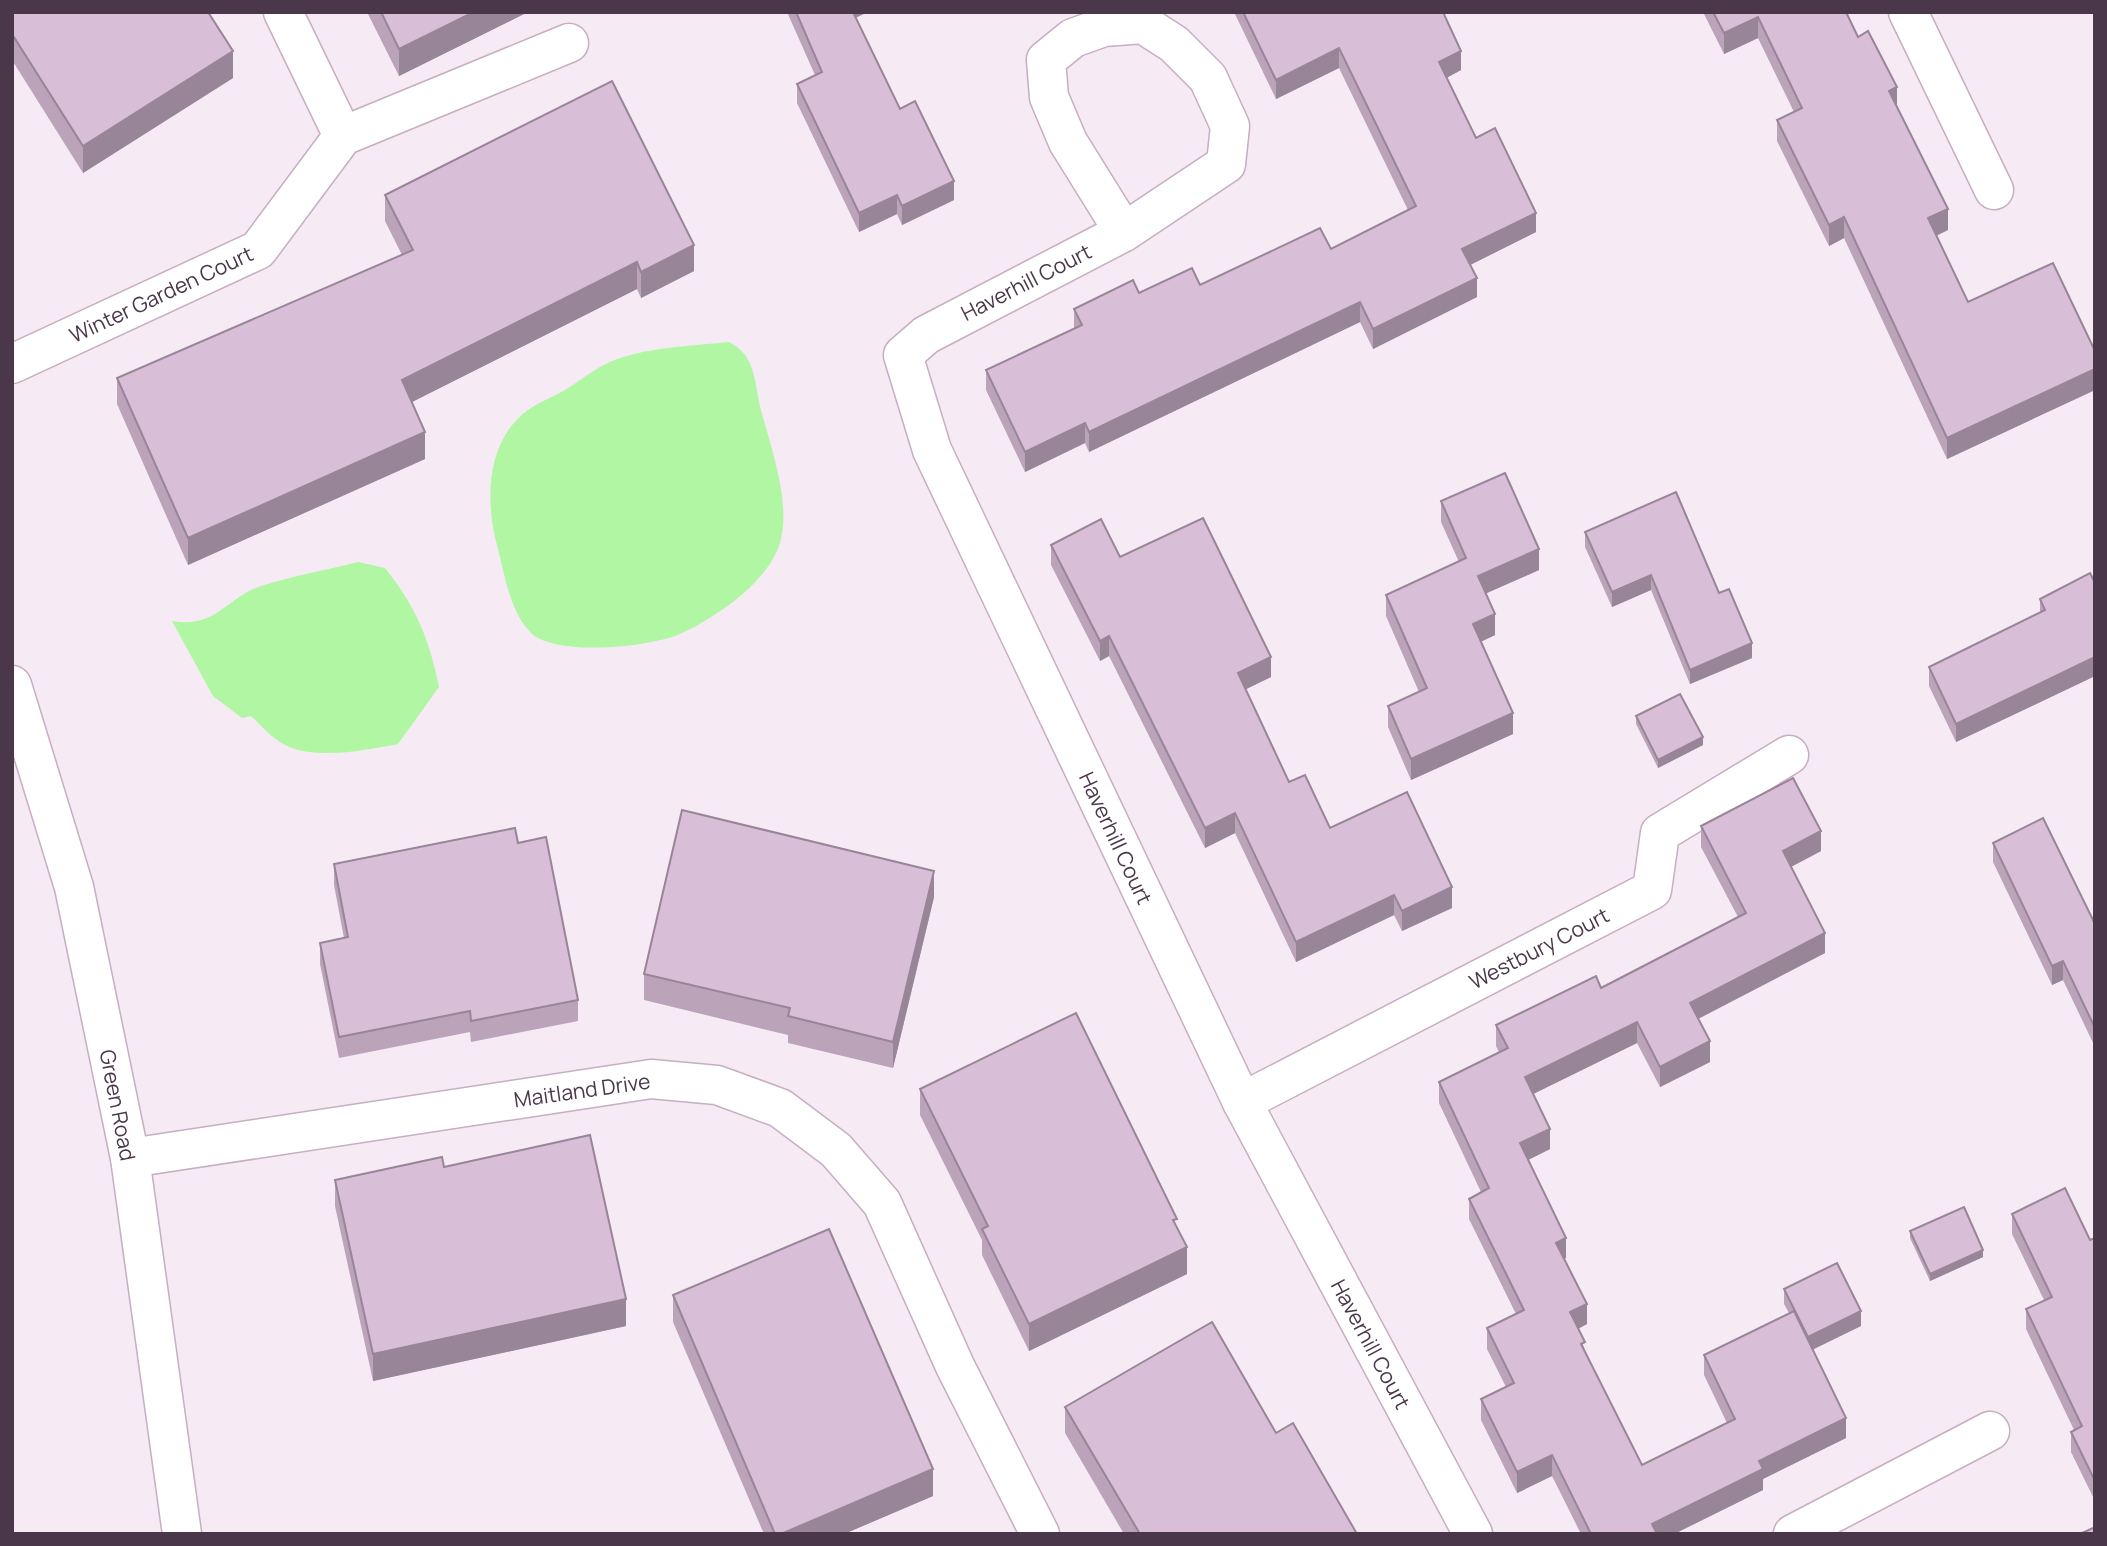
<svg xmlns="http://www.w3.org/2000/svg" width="2107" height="1546" font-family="Manrope,sans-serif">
<rect width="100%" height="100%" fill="#f6eaf4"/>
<!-- water -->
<g fill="#b0f6a3">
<path d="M729 342C757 356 754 383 761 410 771 448 790 499 781 539 772 580 715 618 680 634 650 647 556 657 531 633 509 611 505 574 497 545 485 501 486 440 528 410 539 402 553 397 565 390 580 381 594 369 610 362 645 347 691 346 729 342Z"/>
<path d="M358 562 385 568C416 607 429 638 439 687L398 744C365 750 310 762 280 742 269 735 260 724 251 716L242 718 213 696 172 621C216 629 227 597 261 586 293 576 326 570 358 562Z"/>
</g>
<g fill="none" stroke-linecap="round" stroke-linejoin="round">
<defs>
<g id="minor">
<path d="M283 12 343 136"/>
<path d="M1908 12 1994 190"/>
<path d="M1124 232 1068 142 1049 97 1046 60 1073 38 1104 27 1143 24 1174 44 1208 78 1230 126 1226 164 1124 232 926 335 903 355 932 450 1242 1102 1473 1534"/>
<path d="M12 364 258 250 343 136 569 43"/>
<path d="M12 685 74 887 130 1158 182 1534"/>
<path d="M1242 1102 1652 890 1660 833 1789 755"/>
<path d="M130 1158 651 1079 717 1085 780 1108 836 1150 882 1203 955 1366 1040 1534"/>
<path d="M1793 1534 1990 1431"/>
</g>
</defs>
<!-- minor casing -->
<use href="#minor" stroke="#c6aec3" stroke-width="41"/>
<!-- minor -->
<use href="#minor" stroke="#fff" stroke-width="38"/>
</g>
<!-- wall -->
<g fill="#bba3ba">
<path d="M12 12 233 78 83 173 12 60Z"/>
<path d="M367 12H528L399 76Z"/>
<path d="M787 12H868L855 18 900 109 954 200 902 225 897 214 859 232 797 103V84L815 75Z"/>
<path d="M1234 12H1443L1461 70 1446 78 1476 138 1536 232 1470 265 1477 297 1373 349 1360 322 1089 452 1085 443 1025 472 986 390V370L1074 328V309L1139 293 1200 285 1331 249 1408 210 1339 68 1276 99Z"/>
<path d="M1703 12H1846L1858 37 1897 105 1948 230 1936 235 1968 302 2095 351V390L1947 459 1844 238 1829 246 1777 141V120L1794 112 1758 38 1724 54Z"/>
<path d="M385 195 694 271 641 298 637 289 412 402 425 459 188 565 117 404V378L402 255 385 221Z"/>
<path d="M1441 501 1539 570 1486 593 1495 635 1481 642 1513 734 1411 780 1388 727V706L1419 692 1386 616V595L1459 562 1441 522Z"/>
<path d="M1585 532 1719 593 1752 658 1690 684 1651 590 1612 607 1585 547Z"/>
<path d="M1051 545 1120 557 1271 677 1246 689 1289 782 1330 828 1452 908 1402 931 1394 915 1296 962 1235 833 1205 848 1109 656 1100 661 1051 565Z"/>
<path d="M2095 583V676L1956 742 1929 686V667L2040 613V599Z"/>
<path d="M1636 716 1703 745 1658 768 1636 724Z"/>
<path d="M1701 826 1821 851 1791 867 1825 953 1698 1019 1710 1062 1660 1087 1637 1043 1533 1094 1550 1149 1528 1160 1566 1258 1564 1259 1587 1324 1578 1329 1585 1351 1642 1465 1727 1423 1704 1375V1355L1789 1313 1784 1304V1289L1861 1326 1812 1349 1846 1438 1763 1479V1490L1674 1534H1581L1552 1476 1517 1493 1481 1420V1399L1506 1387 1487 1349V1328L1516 1314 1469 1219V1199L1481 1192 1439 1103V1082L1499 1052 1496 1046V1025L1601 988 1738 917 1701 847Z"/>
<path d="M518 843 578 1000V1021L471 1042 470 1032 339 1058 320 964V943L344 938 334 885V864Z"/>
<path d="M1993 843 2095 924V1047L2063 980 2052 985 1993 862Z"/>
<path d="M934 897 893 1068 788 1043V1035L644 1000V974Z"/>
<path d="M920 1089 1177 1227 1187 1274 1029 1351 982 1255V1240L920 1115Z"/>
<path d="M444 1167 626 1326 373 1381 335 1206V1180Z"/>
<path d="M2012 1214 2090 1240 2095 1238V1501L2071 1452V1432L2074 1430 2026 1329V1309L2044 1300 2012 1234Z"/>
<path d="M1910 1231 1983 1257 1930 1281 1910 1238Z"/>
<path d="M673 1295 933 1496 844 1534H764L673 1322Z"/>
<path d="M1065 1407 1276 1433 1357 1534H1124L1065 1433Z"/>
</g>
<!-- shaded-wall -->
<g fill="#988597">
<path d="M474 12H528L399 76V49Z"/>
<path d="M848 12H868L848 21Z"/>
<path d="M1758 17V38L1724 54V33Z"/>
<path d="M1339 48V68L1276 99V80Z"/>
<path d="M233 51V78L83 173V146Z"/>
<path d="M1461 51V70L1439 82V62Z"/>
<path d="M1897 87V108L1889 91Z"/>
<path d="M954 181V200L902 225V206Z"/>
<path d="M897 195V214L859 232V213Z"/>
<path d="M1948 209V230L1928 240V218Z"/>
<path d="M1536 213V232L1462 269V249Z"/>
<path d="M1844 217V238L1829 246V225Z"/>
<path d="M694 245V271L641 298V272Z"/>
<path d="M637 262V289L402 407V380Z"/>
<path d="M1477 278V297L1373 349V329Z"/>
<path d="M1360 302V322L1089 452V432Z"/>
<path d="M2095 369V390L1947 459V438Z"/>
<path d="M1085 423V443L1025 472V452Z"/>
<path d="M425 432V459L188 565V538Z"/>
<path d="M1539 549V570L1478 597V576Z"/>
<path d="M1651 575V590L1612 607V592Z"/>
<path d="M1495 614V635L1473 645V624Z"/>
<path d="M1109 636V656L1100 661V641Z"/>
<path d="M1752 643V658L1690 684V670Z"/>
<path d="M1271 657V677L1238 693V673Z"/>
<path d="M2095 657V676L1956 742V724Z"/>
<path d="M1513 713V734L1411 780V759Z"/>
<path d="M1703 737V745L1658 768V760Z"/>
<path d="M1235 813V833L1205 848V828Z"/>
<path d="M1821 831V851L1783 871V851Z"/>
<path d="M934 871V897L893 1068V1042Z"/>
<path d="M1452 887V908L1402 931V911Z"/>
<path d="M1394 895V915L1296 962V942Z"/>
<path d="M1825 933V953L1690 1023V1003Z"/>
<path d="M2063 961V980L2052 985V966Z"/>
<path d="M1637 1022V1043L1525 1098V1077Z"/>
<path d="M1710 1041V1062L1660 1087V1067Z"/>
<path d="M1550 1129V1149L1520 1164V1143Z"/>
<path d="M1566 1238V1258L1556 1263V1243Z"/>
<path d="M1187 1247V1274L1029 1351V1324Z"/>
<path d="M1983 1250V1257L1930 1281V1274Z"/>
<path d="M626 1299V1326L373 1381V1354Z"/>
<path d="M1587 1304V1324L1570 1333V1312Z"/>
<path d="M1861 1311V1326L1808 1352V1337Z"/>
<path d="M1846 1418V1438L1763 1479V1490L1674 1534H1652V1524L1759 1461Z"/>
<path d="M1552 1455V1476L1517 1493V1472Z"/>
<path d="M933 1469V1496L844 1534H781Z"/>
</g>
<!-- building -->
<g fill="#d9bed8" stroke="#988597" stroke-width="2">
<path d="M12 12H208L233 51 83 146 12 34Z"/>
<path d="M381 12H474L399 49Z"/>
<path d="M796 12H853L900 109 915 101 954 181 902 206 897 195 859 213 797 84 822 72Z"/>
<path d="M1243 12H1443L1461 51 1439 62 1476 138 1495 128 1536 213 1462 249 1477 278 1373 329 1360 302 1089 432 1085 423 1025 452 986 370 1082 325 1074 309 1133 280 1139 293 1192 268 1200 285 1320 228 1331 249 1416 206 1339 48 1276 80Z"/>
<path d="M1713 12H1846L1858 37 1868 31 1897 87 1889 91 1948 209 1928 218 1968 302 2053 263 2095 351V369L1947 438 1844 217 1829 225 1777 120 1802 108 1758 17 1724 33Z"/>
<path d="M612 81 694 245 641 272 637 262 402 380 425 432 188 538 117 378 413 250 385 195Z"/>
<path d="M1505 473 1539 549 1478 576 1495 614 1473 624 1513 713 1411 759 1388 706 1427 688 1386 595 1466 558 1441 501Z"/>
<path d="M1676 492 1719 593 1729 589 1752 643 1690 670 1651 575 1612 592 1585 532Z"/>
<path d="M1203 518 1271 657 1238 673 1289 782 1305 775 1330 828 1407 792 1452 887 1402 911 1394 895 1296 942 1235 813 1205 828 1109 636 1100 641 1051 545 1101 519 1120 557Z"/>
<path d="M2090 573 2095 583V657L1956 724 1929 667 2045 610 2040 599Z"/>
<path d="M1680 694 1703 737 1658 760 1636 716Z"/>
<path d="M1793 778 1821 831 1783 851 1825 933 1690 1003 1710 1041 1660 1067 1637 1022 1525 1077 1550 1129 1520 1143 1566 1238 1556 1243 1587 1304 1570 1312 1585 1342 1581 1344 1642 1465 1735 1419 1704 1355 1794 1311 1846 1418 1759 1461 1763 1469 1652 1524 1657 1534H1591L1552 1455 1517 1472 1481 1399 1514 1383 1487 1328 1524 1310 1469 1199 1489 1188 1439 1082 1508 1048 1496 1025 1596 976 1601 988 1746 913 1701 826Z"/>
<path d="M682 810 934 871 893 1042 788 1016 790 1008 644 974Z"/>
<path d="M2043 818 2095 924V1028L2063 961 2052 966 1993 843Z"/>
<path d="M515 828 518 843 546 837 578 1000 471 1021 470 1011 339 1037 320 943 348 937 334 864Z"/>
<path d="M1076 1013 1177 1219 1173 1220 1187 1247 1029 1324 982 1229 988 1226 920 1089Z"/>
<path d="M590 1135 626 1299 373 1354 335 1180 442 1157 444 1167Z"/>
<path d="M2065 1188 2090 1240 2095 1238V1481L2071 1432 2082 1426 2026 1309 2052 1297 2012 1214Z"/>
<path d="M1964 1207 1983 1250 1930 1274 1910 1231Z"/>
<path d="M829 1229 933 1469 781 1534H775L673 1295Z"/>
<path d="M1837 1263 1861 1311 1808 1337 1784 1289Z"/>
<path d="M1212 1322 1276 1433 1293 1423 1357 1534H1140L1065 1407Z"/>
<path d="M2095 1527V1534H2080Z"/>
</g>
<g text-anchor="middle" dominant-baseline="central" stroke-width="5" stroke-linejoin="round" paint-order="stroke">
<!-- street labels -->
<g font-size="21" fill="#4b374a" stroke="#fff">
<text transform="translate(1026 282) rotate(-27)">Haverhill Court</text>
<text transform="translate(161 294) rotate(-25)">Winter Garden Court</text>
<text transform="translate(1116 838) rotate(65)">Haverhill Court</text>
<text transform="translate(1539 948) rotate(-27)">Westbury Court</text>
<text transform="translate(582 1090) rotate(-8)">Maitland Drive</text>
<text transform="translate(118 1105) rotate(79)">Green Road</text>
<text transform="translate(1371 1344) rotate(62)">Haverhill Court</text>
</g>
</g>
<!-- border -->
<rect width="2107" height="1546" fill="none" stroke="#4b374a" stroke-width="28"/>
</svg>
